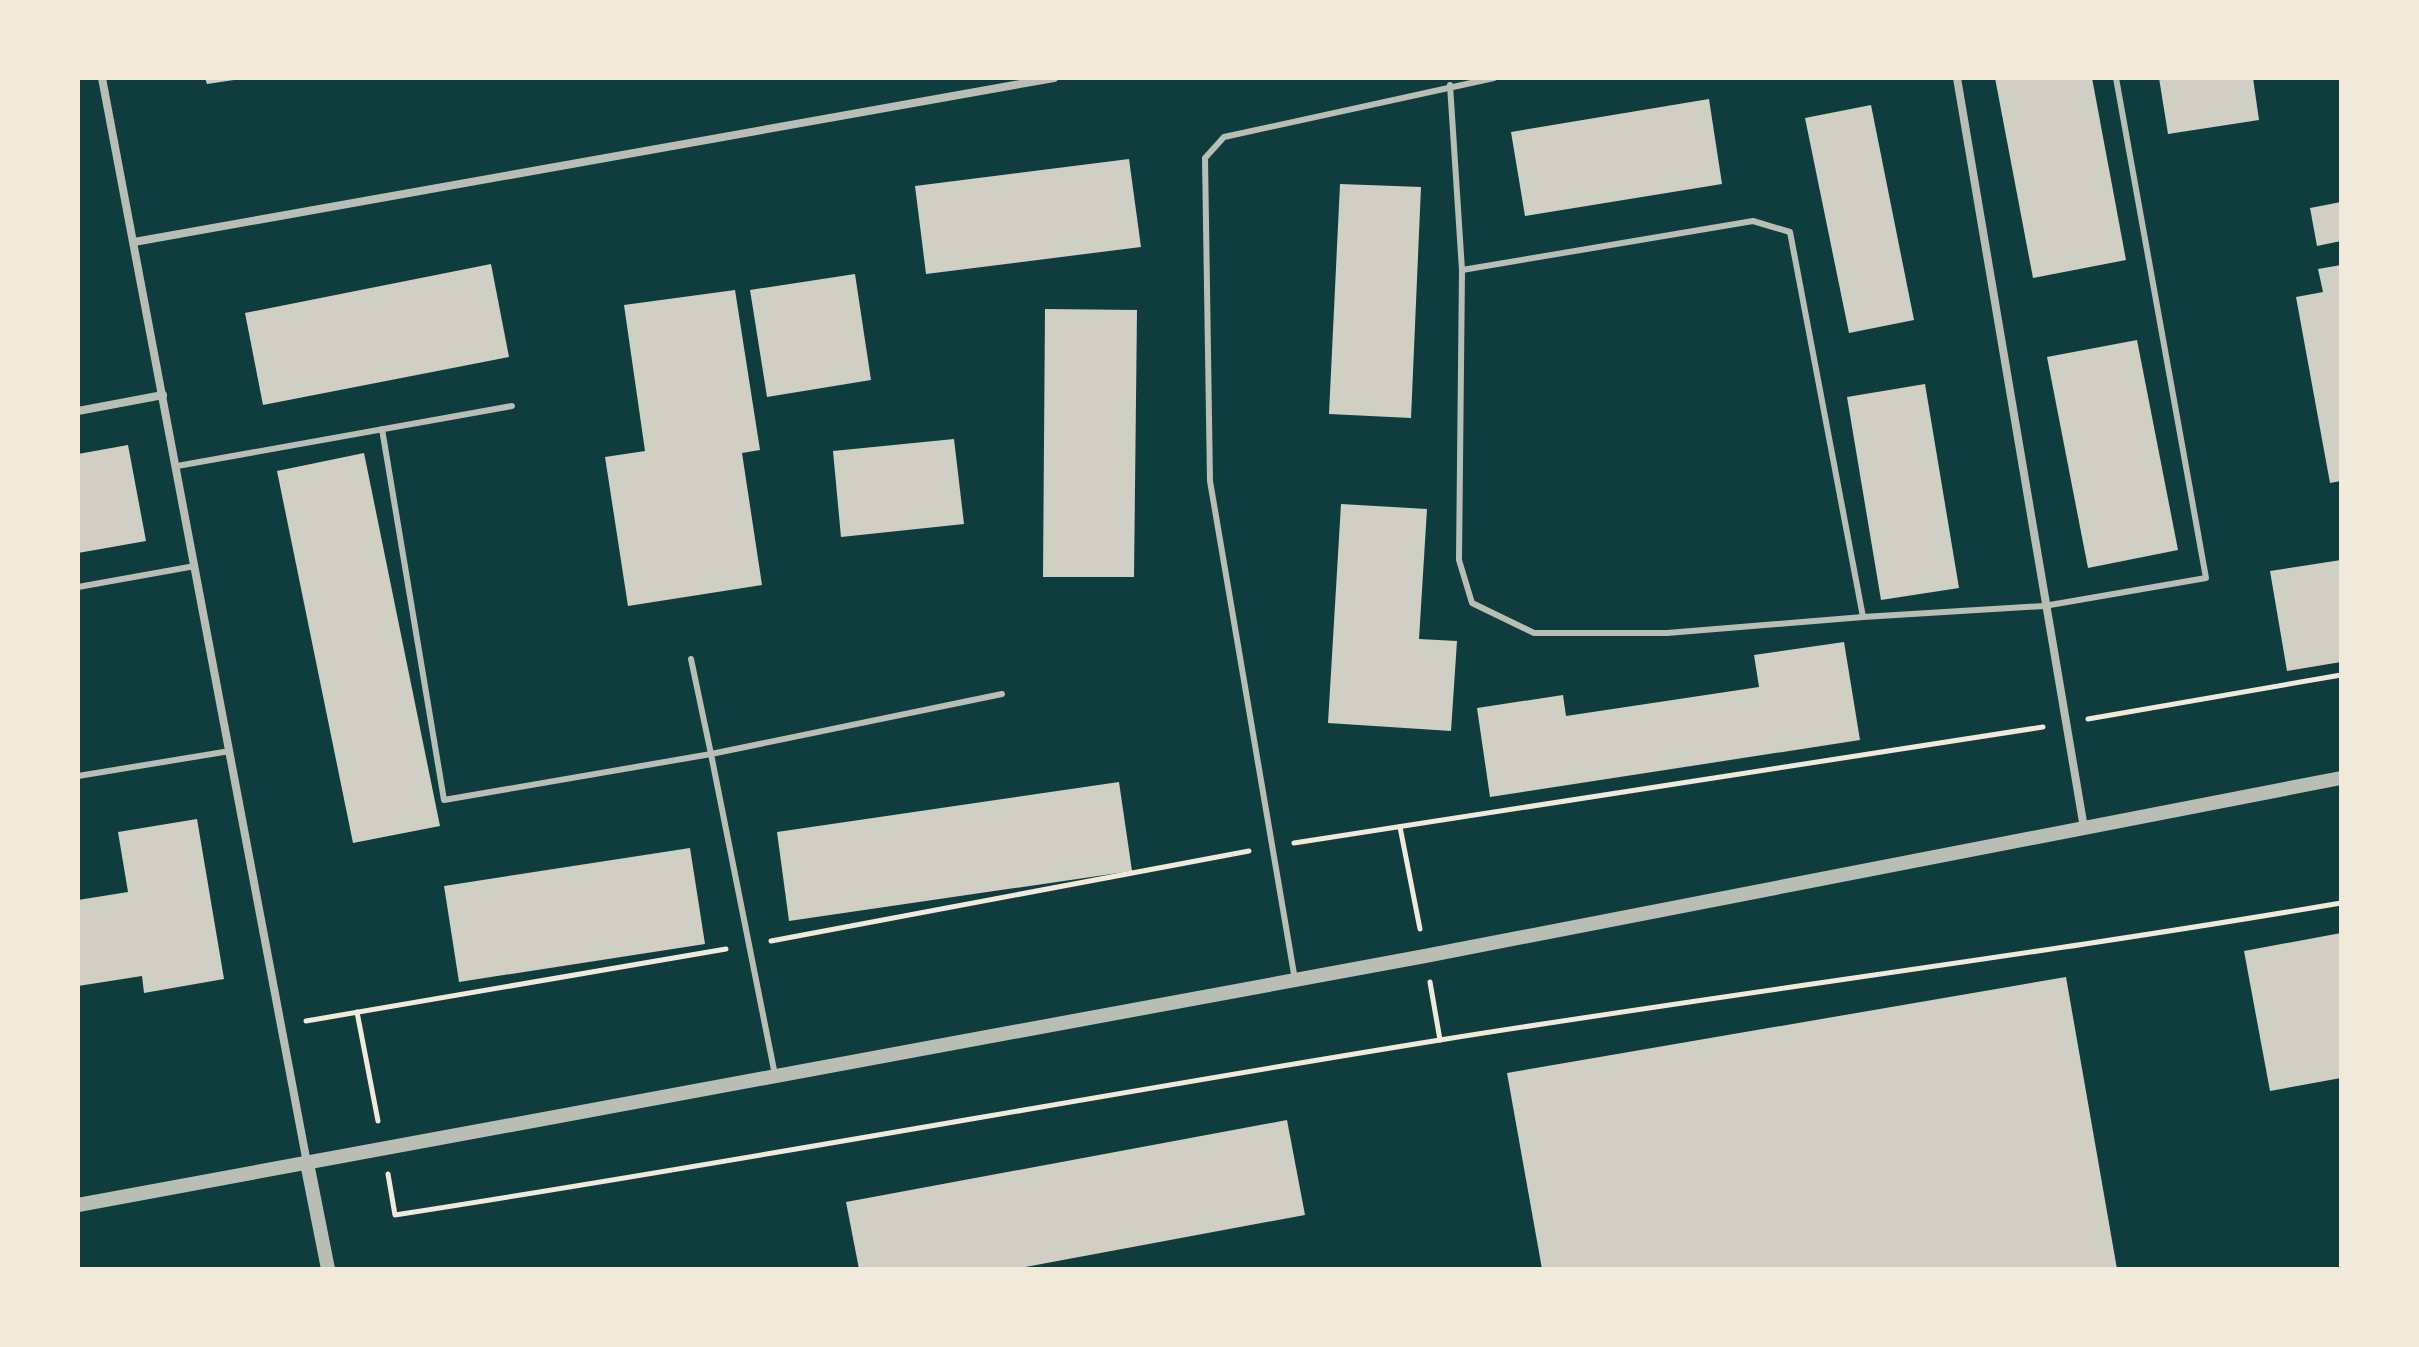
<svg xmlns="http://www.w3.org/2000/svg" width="2419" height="1347" font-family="Mulish,sans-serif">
<rect width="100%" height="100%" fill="#0f3d3e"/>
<!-- building -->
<g fill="#cfcfc3">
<path d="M205 78H234V80L207 84Z"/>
<path d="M1995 78H2092L2126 260 2033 278Z"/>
<path d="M2159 78H2253L2259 120 2168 134Z"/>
<path d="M1709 99 1722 184 1525 216 1511 132Z"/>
<path d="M1871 105 1914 320 1849 333 1805 118Z"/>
<path d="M1129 159 1141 247 926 274 915 186Z"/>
<path d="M1340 184 1421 187 1411 418 1329 414Z"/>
<path d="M2341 202V241L2317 246 2310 208Z"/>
<path d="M491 264 509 357 263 405 245 313Z"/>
<path d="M2341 265V481L2330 483 2296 297 2323 292 2318 269Z"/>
<path d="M855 274 871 380 767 397 750 290Z"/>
<path d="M735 290 760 450 742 453 762 585 628 606 605 457 645 451 624 305Z"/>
<path d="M1045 309 1137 310 1134 577H1043Z"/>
<path d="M2137 340 2178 550 2088 568 2047 357Z"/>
<path d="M1925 384 1959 588 1881 600 1847 397Z"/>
<path d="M954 439 964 524 841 537 833 451Z"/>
<path d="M128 445 146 541 78 553V454Z"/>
<path d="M364 453 440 826 353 843 277 471Z"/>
<path d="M1341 504 1427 509 1419 639 1457 641 1451 731 1328 723Z"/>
<path d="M2341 560V662L2287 671 2270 571Z"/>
<path d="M1844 642 1860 740 1490 797 1477 708 1563 695 1566 716 1759 687 1754 655Z"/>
<path d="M1119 782 1132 871 789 921 777 832Z"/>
<path d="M197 819 224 979 144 993 142 976 78 986V900L128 892 118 832Z"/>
<path d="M690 848 705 944 459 982 444 886Z"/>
<path d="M2341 933V1078L2270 1091 2244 951Z"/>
<path d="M2066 977 2117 1269H1542L1507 1073Z"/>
<path d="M1287 1120 1305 1215 1014 1269H859L846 1202Z"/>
</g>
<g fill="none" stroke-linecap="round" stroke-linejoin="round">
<!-- path -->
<g stroke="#f1e9da" stroke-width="5">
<path d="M2088 719 2341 675"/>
<path d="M1400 827 1420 929"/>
<path d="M1294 843 2043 727"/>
<path d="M771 941 1249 851"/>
<path d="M1430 982 1440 1040"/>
<path d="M357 1012 378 1121"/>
<path d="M306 1021 726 949"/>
<path d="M388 1174 395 1215C744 1161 1092 1096 1440 1040 1740 992 2042 954 2341 903"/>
</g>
<!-- service -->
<g stroke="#b8beb3" stroke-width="6">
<path d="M1450 85 1462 270 1753 221 1790 232 1863 617 2044 606 2206 578 2116 78"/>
<path d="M1462 270 1459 560 1472 603 1534 633H1667L1863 617"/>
<path d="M382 429 444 800 711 754 691 659"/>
<path d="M177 466 512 406"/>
<path d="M78 587 195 566"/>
<path d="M78 776 230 751"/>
<path d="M1295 980 1210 481 1205 158 1224 137 1494 78"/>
<path d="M775 1075 711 754 1002 694"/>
</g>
<!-- minor -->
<g stroke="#b8beb3" stroke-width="8">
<path d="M102 78 307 1163"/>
<path d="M1957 78 2084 828"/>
<path d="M134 242 1054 78"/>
<path d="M78 411 163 395"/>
</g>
<!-- tertiary -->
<g stroke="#b8beb3" stroke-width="14">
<path d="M307 1163 328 1269"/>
<path d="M78 1205 1425 956 2341 778"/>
</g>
</g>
<!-- border -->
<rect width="2419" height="1347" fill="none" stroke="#f1e9da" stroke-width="160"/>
</svg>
